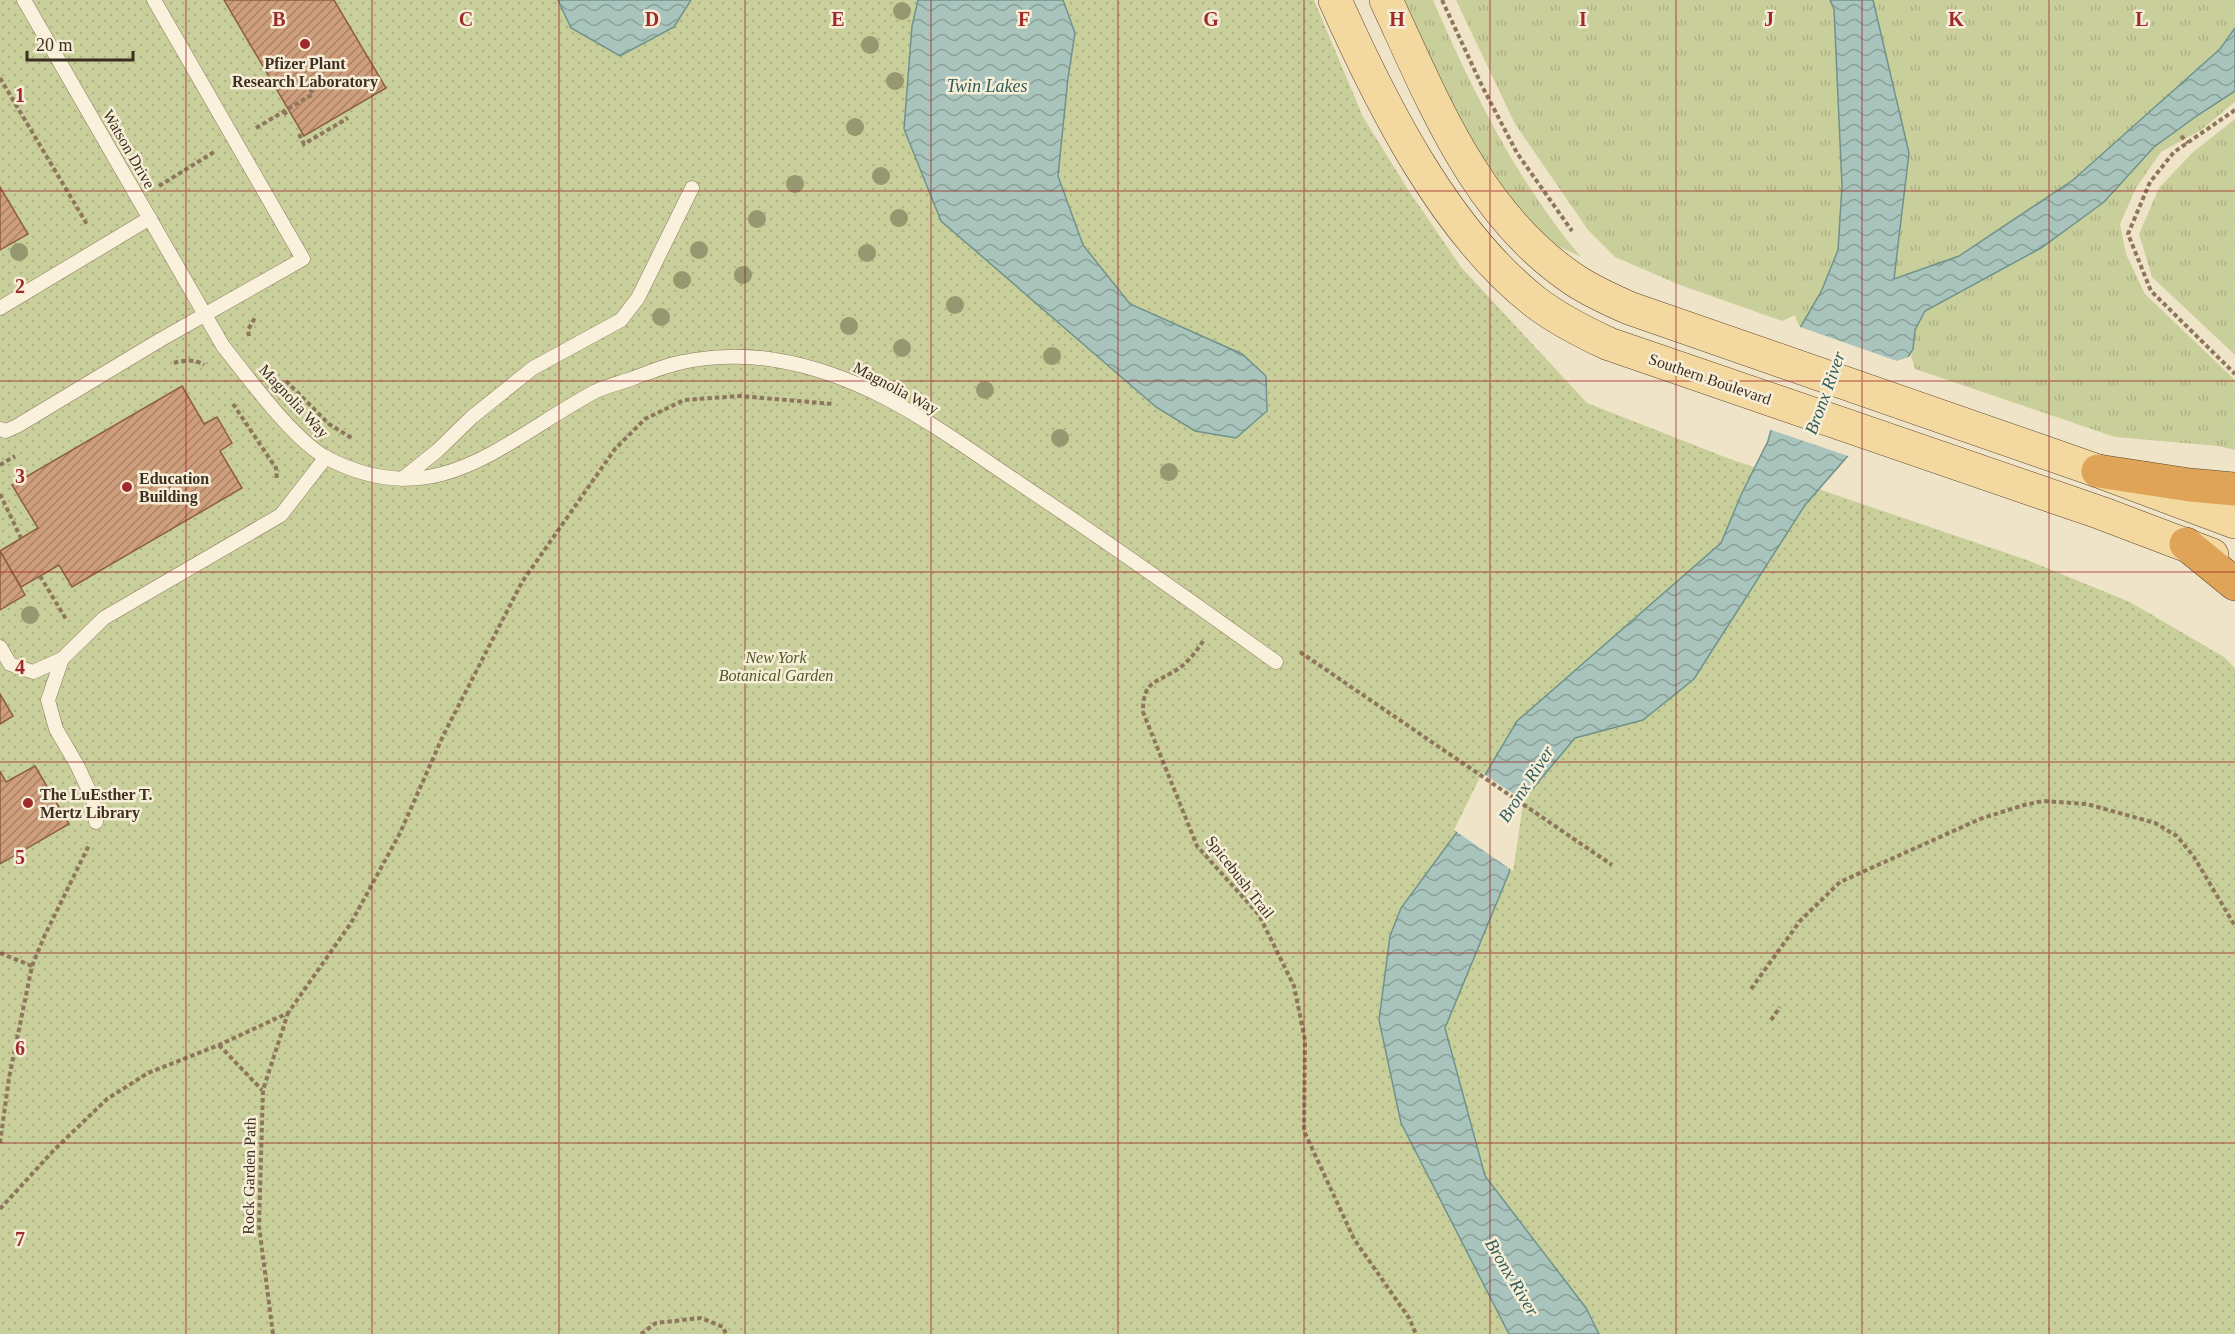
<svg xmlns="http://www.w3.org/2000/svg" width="2235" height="1334" font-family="Georgia,serif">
<defs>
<pattern id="grass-tufts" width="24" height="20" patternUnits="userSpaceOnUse" patternTransform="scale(1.5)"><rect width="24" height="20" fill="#c9cf9b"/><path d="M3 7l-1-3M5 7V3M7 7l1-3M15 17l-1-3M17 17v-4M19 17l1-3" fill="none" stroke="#aeb285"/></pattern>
<pattern id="garden-dots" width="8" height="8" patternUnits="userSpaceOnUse" patternTransform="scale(1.5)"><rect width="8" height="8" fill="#c9cf9b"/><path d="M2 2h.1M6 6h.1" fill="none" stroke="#aeb285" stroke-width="1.8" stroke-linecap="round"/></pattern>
<pattern id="water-waves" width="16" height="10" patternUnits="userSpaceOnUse" patternTransform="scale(1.5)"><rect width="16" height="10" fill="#a9c4bc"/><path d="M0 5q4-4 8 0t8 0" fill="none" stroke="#8ba098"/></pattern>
<pattern id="building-hatch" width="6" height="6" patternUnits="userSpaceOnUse" patternTransform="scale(1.5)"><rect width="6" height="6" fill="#cf9f7d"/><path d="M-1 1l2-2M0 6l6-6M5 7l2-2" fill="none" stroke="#a98266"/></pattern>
</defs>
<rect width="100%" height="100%" fill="#f0e4c8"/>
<!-- grass -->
<g fill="url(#grass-tufts)">
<path d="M1401 0H1433C1472 90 1517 182 1581 257L1558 246 1516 212 1465 133Z"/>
<path d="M1456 0H1830L1834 9 1842 186 1838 250 1821 292 1797 333 1799 327 1795 315 1782 321 1680 285 1615 257 1588 230 1515 124Z"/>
<path d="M1873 0H2235V28L2220 49 2073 180 1959 256 1893 279 1909 153Z"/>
<path d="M2235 91V102L2201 130 2161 152 2136 188 2120 224 2126 254 2145 294 2235 380V450L2218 446 2115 437 1915 369 1911 356 1913 349 1915 330 1925 311 2041 248 2104 202 2154 147 2198 115Z"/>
<path d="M2235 119V355L2152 277 2139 234 2159 188 2192 153Z"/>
</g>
<!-- garden -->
<path fill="url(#garden-dots)" d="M0 0H1314L1363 117 1409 191 1461 267 1587 403 1730 459 2027 560 2130 602 2224 657 2235 668V1334H0Z"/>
<!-- water -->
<g fill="url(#water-waves)" stroke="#6f938a" stroke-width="1.5">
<path d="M558 0H691L674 27 620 56 571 28Z"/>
<path d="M918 0H1063L1075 33 1068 78 1058 176 1083 245 1130 304 1242 354 1266 376 1267 411 1236 438 1195 431 1156 407 941 221 904 129 912 26Z"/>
<path d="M1830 0H1873L1909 153 1894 279 1959 256 2073 180 2220 49 2235 28V91L2198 115 2154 147 2104 202 2041 248 1925 311 1915 330 1913 349 1853 450 1805 505 1694 679 1643 720 1575 738 1520 804 1509 873 1445 1028 1485 1176 1586 1308 1599 1334H1509L1401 1123 1379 1020 1390 936 1401 908 1457 832 1482 780 1517 721 1721 543 1741 495 1768 441 1797 333 1821 292 1838 250 1842 186 1834 9Z"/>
</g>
<!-- pier -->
<g fill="#f0e4c8">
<path d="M1799 325 1800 327 1897 361 1911 356V358L1851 457 1768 429 1794 332Z"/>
<path d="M1482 773 1526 802 1523 805 1513 871 1454 830Z"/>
</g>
<!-- building -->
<g fill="url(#building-hatch)" stroke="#8d5f41" stroke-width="1.5">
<path d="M224 0H334L386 88 304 136Z"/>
<path d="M0 187 28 234 0 250Z"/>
<path d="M182 386 204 424 217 417 232 443 220 451 242 488 72 587 59 565 21 587 0 551 38 528 12 485Z"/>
<path d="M0 551 25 595 0 610Z"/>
<path d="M0 694 13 716 0 724Z"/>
<path d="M35 766 69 824 0 864V771L6 782Z"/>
</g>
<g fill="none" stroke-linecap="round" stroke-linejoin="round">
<defs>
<g id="lane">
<path d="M24 0 223 346C248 377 292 439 327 458 438 516 504 440 596 391 607 386 619 383 631 379 648 373 666 365 683 362 710 356 748 355 775 360 870 375 941 431 1019 483 1106 541 1191 601 1276 662"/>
<path d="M0 308 150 218"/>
<path d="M0 429 6 431 17 426 160 340 303 259 154 0"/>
<path d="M402 479 437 451 472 417 533 368 621 320 638 298 692 188"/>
<path d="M0 647 10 664 33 672 62 659"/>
<path d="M96 822 93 799 77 765 56 729 48 700 62 659 104 618 281 515 326 457"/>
</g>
<g id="primary">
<path d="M1335 0C1381 103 1444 230 1534 301 1557 319 1583 332 1609 344L2101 513 2212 555"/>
<path d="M1386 0C1434 103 1477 216 1576 281 1593 292 1611 300 1629 308L2098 471 2235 522"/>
</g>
<g id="highway">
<path d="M2098 471 2190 485 2235 489"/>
<path d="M2186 544 2235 584"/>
</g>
</defs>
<!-- lane casing -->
<use href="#lane" stroke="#8d765c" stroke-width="15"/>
<!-- primary casing -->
<use href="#primary" stroke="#5b4430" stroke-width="34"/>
<!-- highway casing -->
<use href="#highway" stroke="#5b4430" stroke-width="34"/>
<!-- path -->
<g stroke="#8d765c" stroke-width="4" stroke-dasharray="4.5 3" stroke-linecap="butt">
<path d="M1442 0 1482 86 1517 153 1572 231"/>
<path d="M0 78 88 226"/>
<path d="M2235 110 2174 152 2150 182 2128 234 2151 291 2235 374"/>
<path d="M284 111 287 116"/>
<path d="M256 128 313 94 309 87"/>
<path d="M299 134 304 144 348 118"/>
<path d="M2181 136 2188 143"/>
<path d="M159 186 214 152"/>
<path d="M249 336 248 330 256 316"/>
<path d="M174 363C183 360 196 359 204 365"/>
<path d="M286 381 329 424 353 439"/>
<path d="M233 404 276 468 277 480"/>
<path d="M0 465 15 456"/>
<path d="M0 494 21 538"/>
<path d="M40 576 66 619"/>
<path d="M1203 641C1197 651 1188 662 1178 669 1155 684 1143 680 1143 712L1197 846 1259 915 1294 986 1305 1040 1304 1131 1354 1239 1409 1318 1416 1334"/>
<path d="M1300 652 1612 865"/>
<path d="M0 953 32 966"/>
<path d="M1751 989 1800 921 1840 882 1980 819 2024 805 2043 801 2087 804 2155 823 2177 836 2194 857 2235 926"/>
<path d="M1771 1020 1780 1007"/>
<path d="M219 1045 262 1090"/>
<path d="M0 1143 9 1078 32 966 44 937 89 845"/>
<path d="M0 1209 53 1151 107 1099 148 1073 219 1045 288 1013 351 923 400 833 443 736 522 582 615 449 645 419 684 400 739 396 834 404"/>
<path d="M273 1334 259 1226 263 1090 288 1013"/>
<path d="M641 1334 656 1323 701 1318 723 1327 726 1334"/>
</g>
<!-- lane -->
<use href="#lane" stroke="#faf1dc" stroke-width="14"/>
<!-- primary -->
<use href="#primary" stroke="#f3d9a0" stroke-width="33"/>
<!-- highway -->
<use href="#highway" stroke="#e0a458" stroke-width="33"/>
</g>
<!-- trees -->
<g fill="#96986f">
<circle cx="902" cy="11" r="9"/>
<circle cx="870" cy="45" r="9"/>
<circle cx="895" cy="81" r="9"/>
<circle cx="855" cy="127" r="9"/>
<circle cx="881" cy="176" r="9"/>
<circle cx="795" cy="184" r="9"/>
<circle cx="899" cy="218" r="9"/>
<circle cx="757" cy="219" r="9"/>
<circle cx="699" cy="250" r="9"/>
<circle cx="19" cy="252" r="9"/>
<circle cx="867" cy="253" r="9"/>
<circle cx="743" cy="275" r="9"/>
<circle cx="682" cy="280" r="9"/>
<circle cx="955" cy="305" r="9"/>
<circle cx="661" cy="317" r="9"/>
<circle cx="849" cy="326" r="9"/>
<circle cx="902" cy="348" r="9"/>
<circle cx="1052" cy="356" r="9"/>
<circle cx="985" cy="390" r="9"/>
<circle cx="1060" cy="438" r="9"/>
<circle cx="1169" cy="472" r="9"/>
<circle cx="30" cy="615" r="9"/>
</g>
<!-- grid -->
<path fill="none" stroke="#9e2a2b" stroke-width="1.5" stroke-opacity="0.55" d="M186 0V1334M372 0V1334M559 0V1334M745 0V1334M931 0V1334M1118 0V1334M1304 0V1334M1490 0V1334M1676 0V1334M1862 0V1334M2049 0V1334M0 191H2235M0 381H2235M0 572H2235M0 762H2235M0 953H2235M0 1143H2235"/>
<!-- markers -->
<g fill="#9e2a2b" stroke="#f7eed8" stroke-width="2">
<circle cx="305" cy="44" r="6"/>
<circle cx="127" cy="487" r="6"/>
<circle cx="28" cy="803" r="6"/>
</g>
<g text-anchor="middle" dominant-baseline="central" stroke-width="5" stroke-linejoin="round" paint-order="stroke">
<!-- poi labels -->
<g font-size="16" font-weight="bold" fill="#3d2e20" stroke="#f7eed8" text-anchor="start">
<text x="305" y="63" text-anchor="middle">Pfizer Plant<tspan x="305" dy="18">Research Laboratory</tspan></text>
<text x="139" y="478">Education<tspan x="139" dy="18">Building</tspan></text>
<text x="40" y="794">The LuEsther T.<tspan x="40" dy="18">Mertz Library</tspan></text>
</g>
<!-- street labels -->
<g font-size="16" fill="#3d2e20" stroke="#f7eed8">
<text transform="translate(129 149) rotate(60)">Watson Drive</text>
<text transform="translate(1710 379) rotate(19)">Southern Boulevard</text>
<text transform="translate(896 388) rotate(28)">Magnolia Way</text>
<text transform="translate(294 401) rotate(47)">Magnolia Way</text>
<text transform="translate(1240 877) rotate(52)">Spicebush Trail</text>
<text transform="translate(249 1176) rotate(-89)">Rock Garden Path</text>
</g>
<!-- park labels -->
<g font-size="16" font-style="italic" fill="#4d5a26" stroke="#f7eed8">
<text x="776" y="657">New York<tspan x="776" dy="18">Botanical Garden</tspan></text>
</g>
<!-- water labels -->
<g font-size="18" font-style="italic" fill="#2f5d5a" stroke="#f7eed8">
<text x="987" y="86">Twin Lakes</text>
<text transform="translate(1825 393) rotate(-70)">Bronx River</text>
<text transform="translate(1526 784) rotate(-57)">Bronx River</text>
<text transform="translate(1512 1277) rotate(59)">Bronx River</text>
</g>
</g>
<g font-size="20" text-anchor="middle" font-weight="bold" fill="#9e2a2b" stroke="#f7eed8" stroke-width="5" stroke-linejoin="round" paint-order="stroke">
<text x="279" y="26">B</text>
<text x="466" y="26">C</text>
<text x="652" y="26">D</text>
<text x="838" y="26">E</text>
<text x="1024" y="26">F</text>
<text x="1211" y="26">G</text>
<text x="1397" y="26">H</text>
<text x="1583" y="26">I</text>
<text x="1769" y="26">J</text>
<text x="1956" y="26">K</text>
<text x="2142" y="26">L</text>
<text x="20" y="102">1</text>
<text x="20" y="293">2</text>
<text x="20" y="483">3</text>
<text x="20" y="674">4</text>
<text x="20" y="864">5</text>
<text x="20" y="1055">6</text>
<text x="20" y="1246">7</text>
</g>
<!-- scale -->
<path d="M27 51v9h106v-9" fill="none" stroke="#3d2e20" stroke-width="3"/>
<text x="36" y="51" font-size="18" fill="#3d2e20" stroke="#f7eed8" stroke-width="4.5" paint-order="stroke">20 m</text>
</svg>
